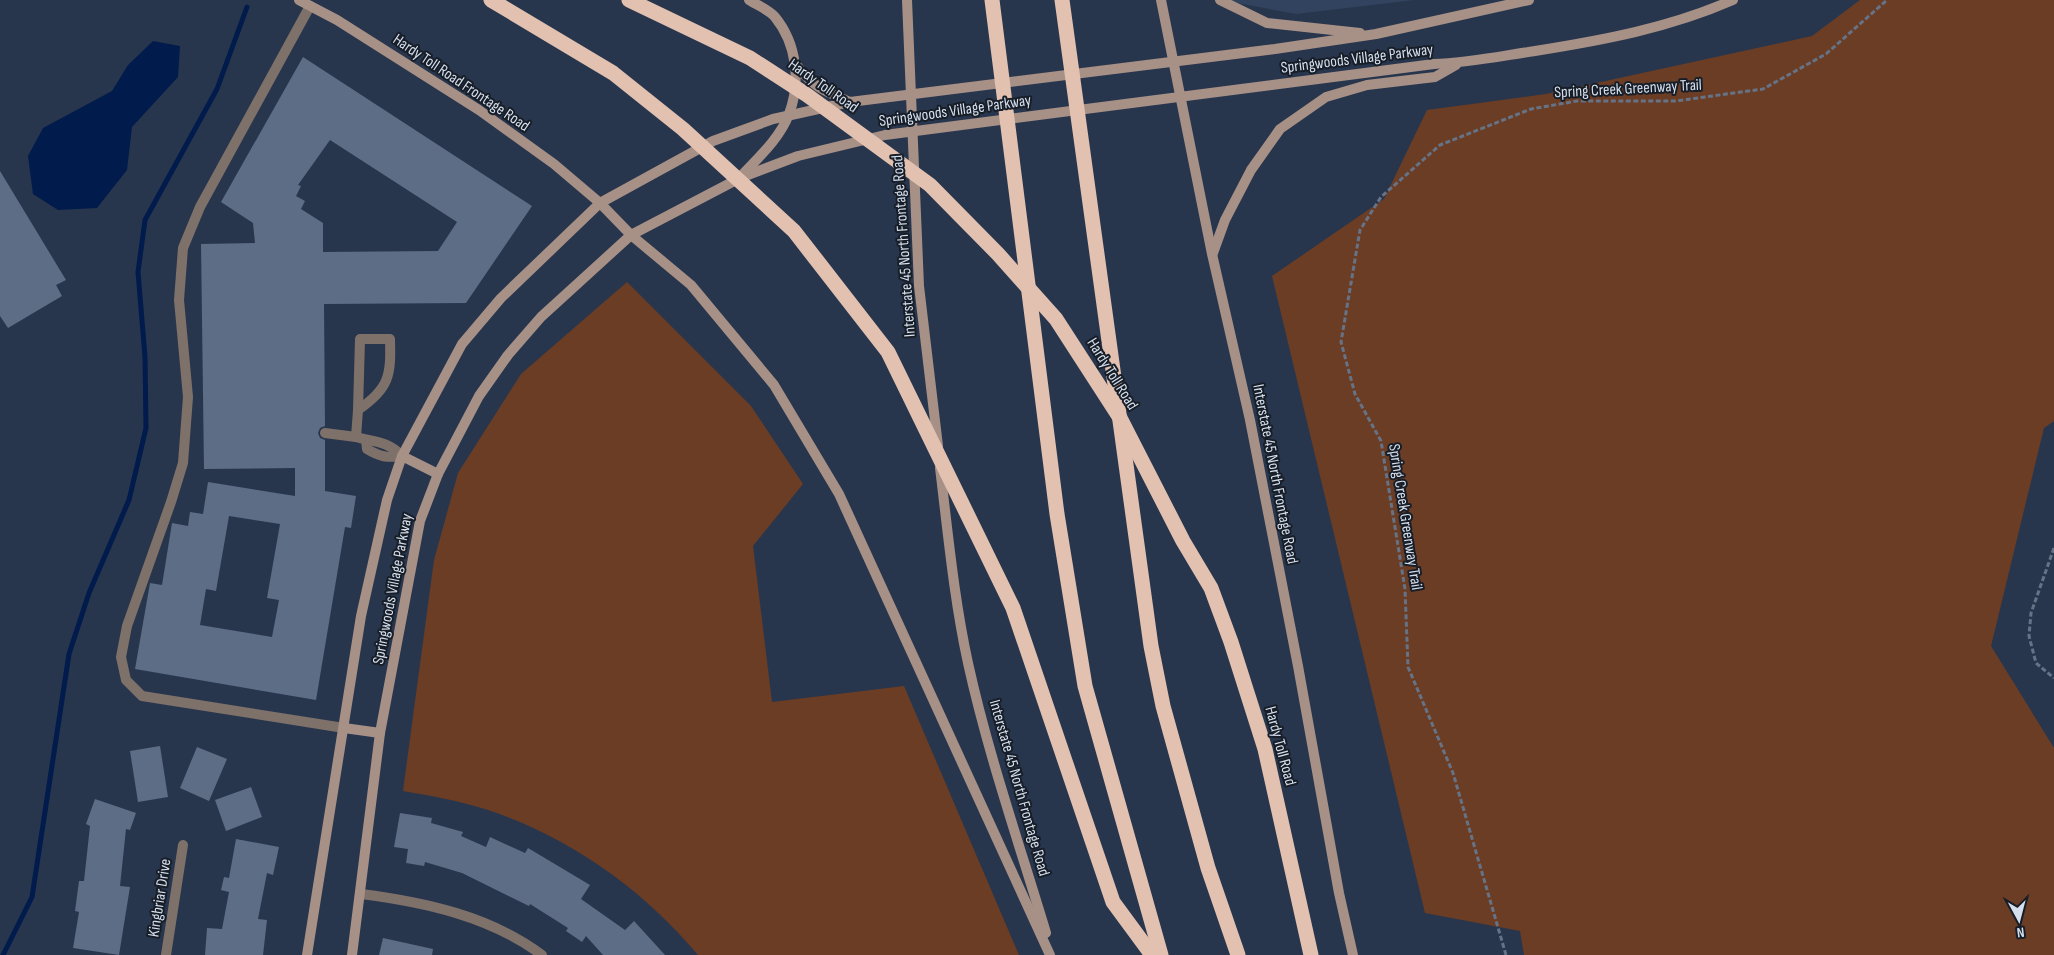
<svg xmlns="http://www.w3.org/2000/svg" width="2054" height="955" font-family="'Sofia Sans Condensed',sans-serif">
<rect width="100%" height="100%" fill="#28364d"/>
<!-- built -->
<path fill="#31435e" d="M1221 0H1415L1296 14Z"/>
<!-- green -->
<g fill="#6b3d24">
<path d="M1860 0H2054V421L2044 428 1991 646 2054 748V955H1524L1520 931 1425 913 1272 276 1384 199 1427 110 1546 94 1812 36Z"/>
<path d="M627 282 751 406 803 484 753 546 772 702 904 686 1019 955H698C644 890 570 837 488 810 460 801 432 796 403 791L434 560 458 473 521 374Z"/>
</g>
<!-- water -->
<path fill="#001b4c" d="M153 41 180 46 178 77 132 127 127 170 97 208 58 210 33 194 28 156 43 128 112 91 128 65Z"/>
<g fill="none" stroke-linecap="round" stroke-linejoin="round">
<!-- stream -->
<path stroke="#001b4c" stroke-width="5" d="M3 955 32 897 69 654 89 593 129 500 146 428 145 357 138 272 145 220 217 89 247 7"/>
</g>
<!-- building -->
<g fill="#5d6d86" fill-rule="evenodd">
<path d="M303 57 532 206 466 303 324 304 325 426 320 428 318 433 320 438 325 440V491L356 496 351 528 345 527 316 700 135 669 150 583 162 585 172 523 188 526 190 512 203 514 208 482 295 496V468L204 469 201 244 255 243 253 223 221 202ZM330 140 457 222 438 251 323 252V223L301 209 305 201 296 196 301 186 298 185ZM229 516 280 524 267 598 279 600 272 637 200 625 206 589 216 591Z"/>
<path d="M0 171 66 280 56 285 62 296 8 328 0 316Z"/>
<path d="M160 746 168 797 138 802 130 751Z"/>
<path d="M197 747 227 759 209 801 180 788Z"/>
<path d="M251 787 262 817 226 831 215 800Z"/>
<path d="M95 799 136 813 130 830 126 829 120 886 130 887 119 955 73 948 79 912 75 911 79 881H84L90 826 86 824Z"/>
<path d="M400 813 432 818 431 823 463 832 461 836 486 847 490 837 525 853 528 848 590 885 581 899 625 930 634 921 665 955H603L586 936 582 942 566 931 568 928 530 904 529 906 462 873 425 862 424 866 406 863 408 849 394 847Z"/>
<path d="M236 839 279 847 273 875 267 873 258 919 267 920 263 955H205L207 928 222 929 229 892 221 890 224 877 229 878Z"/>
<path d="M383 938 433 949 432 955H379Z"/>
</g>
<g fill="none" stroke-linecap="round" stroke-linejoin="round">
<!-- path -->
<g stroke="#667387" stroke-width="3" stroke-dasharray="5 2.5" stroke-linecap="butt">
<path d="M2054 548 2031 613 2029 636 2036 663 2054 678"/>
<path d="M1506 955 1453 773 1408 667 1405 589 1381 441 1355 394 1341 342 1360 230 1381 197 1440 145 1531 109 1577 101H1676L1763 89 1826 54 1887 0"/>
</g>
<!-- lane -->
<g stroke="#7e716a" stroke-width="10">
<path d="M310 6 200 207 183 248 179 300 188 397 183 463 171 502 127 626 121 657 126 680 142 696 344 728"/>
<path d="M358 410 360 339H390C391 375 390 388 358 410L356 437C374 442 388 441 402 456"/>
<path d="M325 433 356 437"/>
<path d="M366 440 367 449C380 457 387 458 402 456"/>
</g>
<!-- street -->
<g stroke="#7e716a" stroke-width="10">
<path d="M361 894C424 902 490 916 542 955"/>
<path d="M166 955 183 845"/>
</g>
<!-- secondary -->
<g stroke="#a79187" stroke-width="10">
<path d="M299 0 337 20 479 110 554 164 600 203 631 235 691 285 774 385 839 494 1050 955"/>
<path d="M907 0 919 286 938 446"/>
<path d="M1161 0 1212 254 1250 420 1298 666 1339 893 1353 955"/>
<path d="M1220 0 1267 23 1360 33"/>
<path d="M795 63C811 86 824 91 850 102"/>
<path d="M742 175C759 157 780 138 789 114 801 82 797 44 775 17 769 10 757 5 749 0"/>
<path d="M1213 253 1225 220 1251 170 1280 129 1326 97 1367 85 1435 77 1456 65"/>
<path d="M402 456 438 474"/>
<path d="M940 468C948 533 954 599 968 663 988 754 1019 843 1046 933"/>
<path d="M344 728 380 733"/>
<path d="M307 955 361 616 387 500 402 456 462 344 501 298 600 203 713 141 773 119 850 102 1275 49 1376 34 1529 0"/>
<path d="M352 955 380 733 420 521 438 474 479 396 508 355 541 317 631 235 740 178 798 156 885 135 1434 64C1468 63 1501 56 1535 51 1604 40 1669 28 1733 0"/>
</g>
<!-- highway -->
<g stroke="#e2c1b0" stroke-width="15">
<path d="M491 0 613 73 683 129 794 231 888 352 1013 608 1113 902 1152 955"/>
<path d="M629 0 750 58 807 95 930 185 998 254 1056 319 1120 418 1183 541 1211 588 1231 642 1265 749 1311 955"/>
<path d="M992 0 1057 514 1085 686 1161 955"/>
<path d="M1062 0 1151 646 1163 706 1208 868 1238 955"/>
</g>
</g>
<g text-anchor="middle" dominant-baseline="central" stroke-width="4" stroke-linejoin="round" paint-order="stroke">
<!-- street labels -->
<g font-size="16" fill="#d5dfed" stroke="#171e28">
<text transform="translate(1357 59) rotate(-7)">Springwoods Village Parkway</text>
<text transform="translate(461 83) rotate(34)">Hardy Toll Road Frontage Road</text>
<text transform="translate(823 86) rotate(35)">Hardy Toll Road</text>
<text transform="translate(1628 89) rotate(-3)">Spring Creek Greenway Trail</text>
<text transform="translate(955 111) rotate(-8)">Springwoods Village Parkway</text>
<text transform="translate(904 246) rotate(-94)">Interstate 45 North Frontage Road</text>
<text transform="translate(1112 374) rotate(58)">Hardy Toll Road</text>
<text transform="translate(1275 474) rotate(79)">Interstate 45 North Frontage Road</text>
<text transform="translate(1405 517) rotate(81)">Spring Creek Greenway Trail</text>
<text transform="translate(393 589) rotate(-79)">Springwoods Village Parkway</text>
<text transform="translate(1280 746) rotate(75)">Hardy Toll Road</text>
<text transform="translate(1019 788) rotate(74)">Interstate 45 North Frontage Road</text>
<text transform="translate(160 898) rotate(-81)">Kingbriar Drive</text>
</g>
</g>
<!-- north arrow -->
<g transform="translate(2019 920) rotate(173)" stroke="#171e28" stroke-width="4" paint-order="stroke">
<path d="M0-4L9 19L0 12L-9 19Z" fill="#d5dfed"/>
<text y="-8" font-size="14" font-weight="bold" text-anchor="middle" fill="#d5dfed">N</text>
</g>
</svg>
